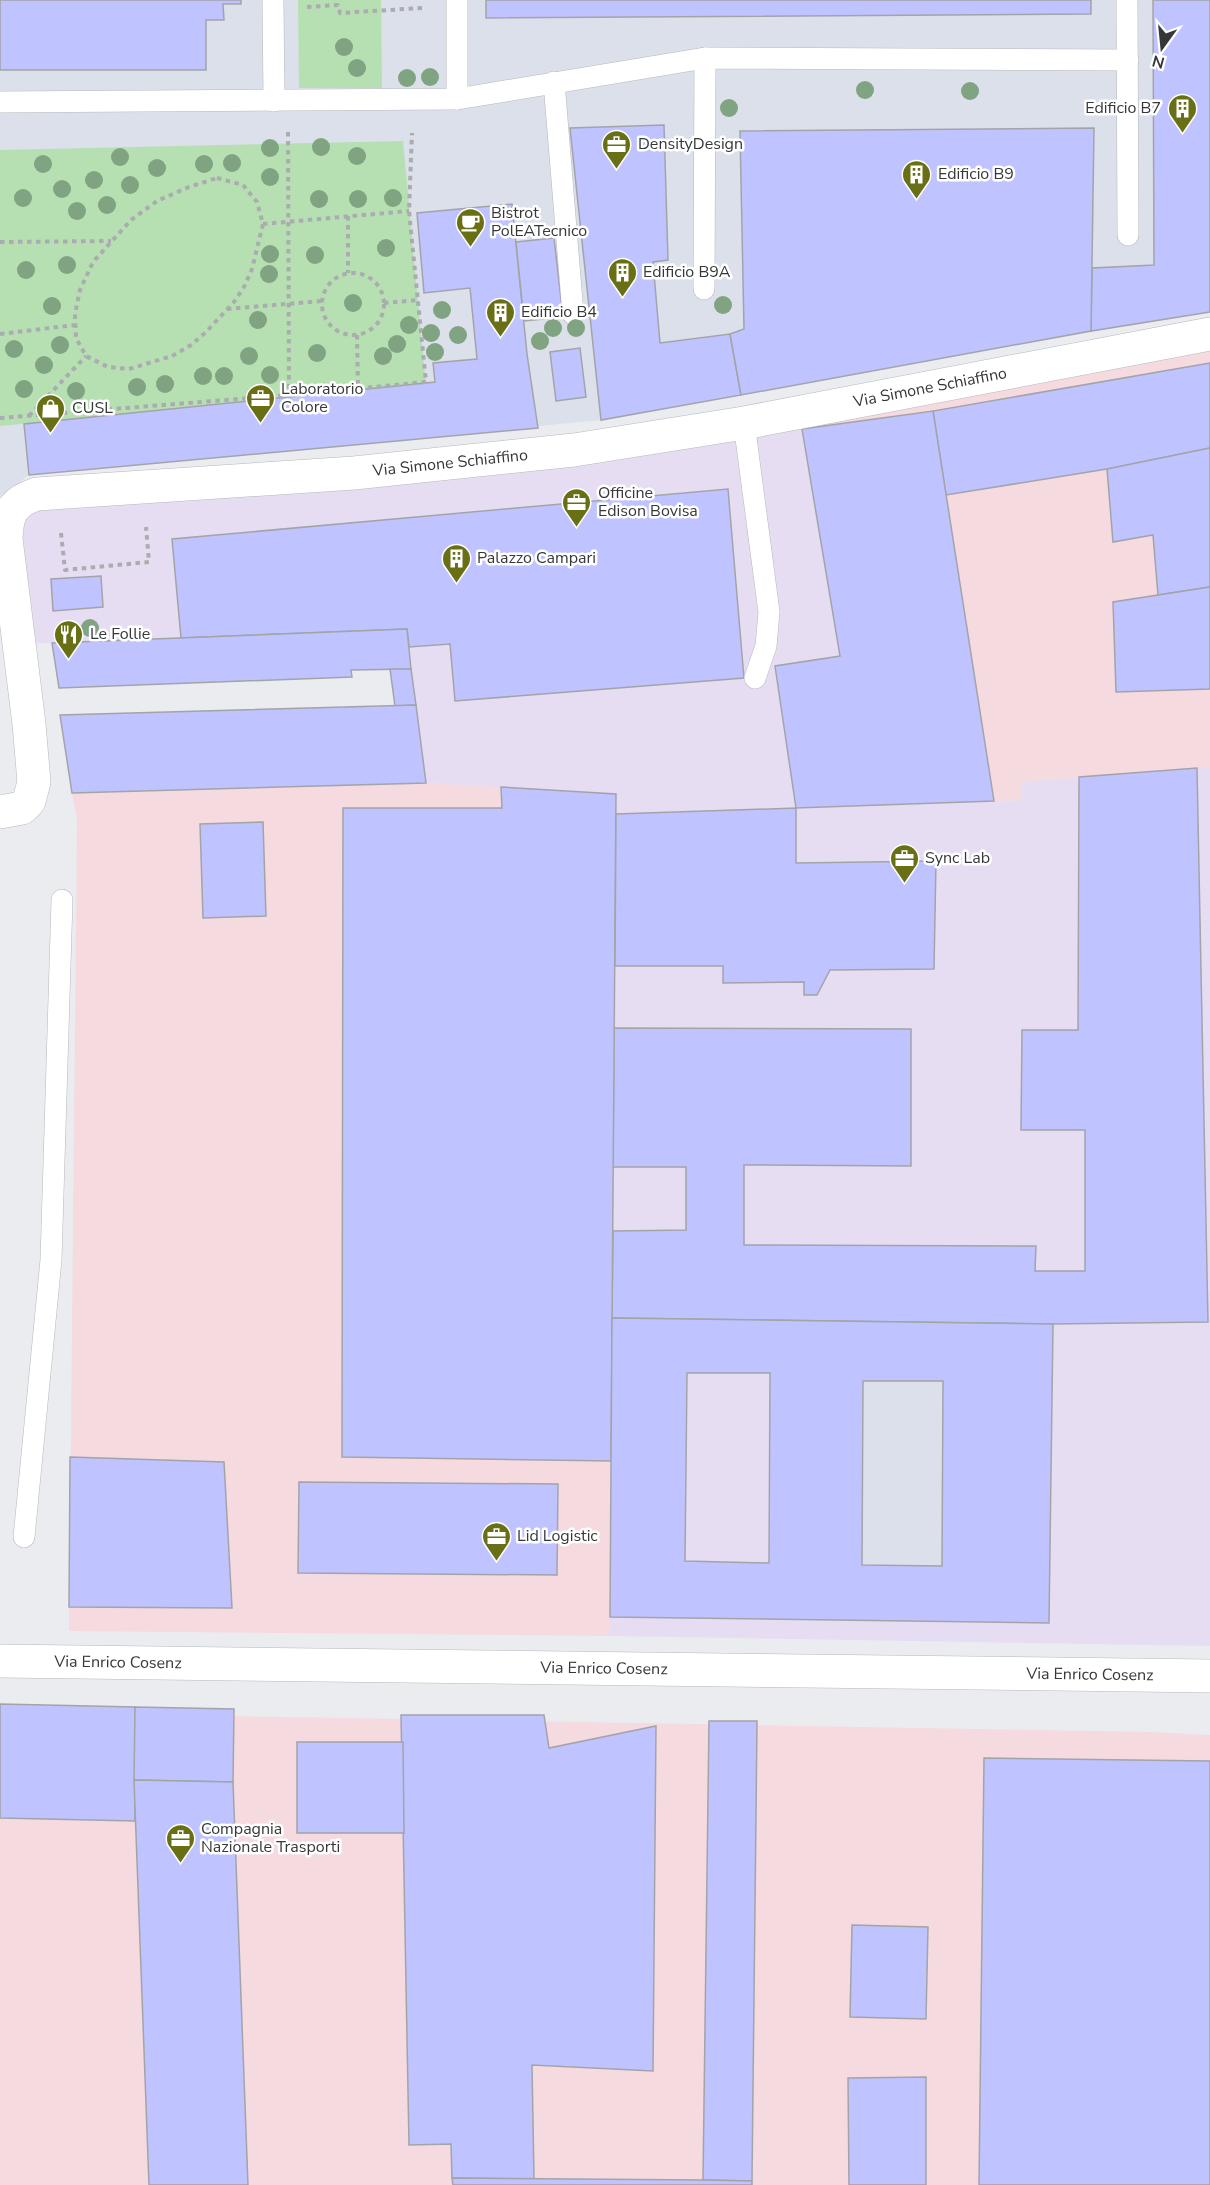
<svg xmlns="http://www.w3.org/2000/svg" width="1210" height="2185" font-family="'Nunito Sans',sans-serif">
<rect width="100%" height="100%" fill="#eaecf0"/>
<!-- commercial -->
<path fill="#e7ddf2" d="M800 416 840 656 796 808 1022 800 1021 782 1210 767V1646L610 1636 616 795 426 783 406 629 19 644 21 500Z"/>
<!-- industrial -->
<g fill="#f5dadf">
<path d="M1210 338V767L1022 782V800L796 808 775 666 840 656 800 416Z"/>
<path d="M426 783 616 794 610 1636 69 1631 77 820 72 793Z"/>
<path d="M0 1712 1150 1732 1210 1735V2185H0Z"/>
</g>
<!-- built -->
<g fill="#dbe0ea">
<path d="M0 0H1210V312L1091 331 601 420 29 475 0 496Z"/>
<path d="M771 1320 1053 1324 1049 1623 769 1563Z"/>
</g>
<!-- green -->
<g fill="#b6e0b2">
<path d="M298 0H381L382 88H299Z"/>
<path d="M403 141 426 385 0 426V150Z"/>
</g>
<!-- building -->
<g fill="#bfc3ff" stroke="#a3a4a8" stroke-width="1.5" fill-rule="evenodd">
<path d="M0 0H241V4H223L224 20H206V70H0Z"/>
<path d="M486 0H1091V14L486 18Z"/>
<path d="M1153 0H1210V312L1091 331 1092 268 1154 265Z"/>
<path d="M664 125 668 260 653 262 660 343 730 334 741 395 601 420 570 128Z"/>
<path d="M1094 128 1091 331 741 395 730 334 744 329 740 131Z"/>
<path d="M512 204 527 354 538 428 29 475 24 424 435 382 433 363 477 359 470 288 424 293 417 213Z"/>
<path d="M554 238 563 317 524 321 516 242Z"/>
<path d="M580 348 586 397 556 401 550 352Z"/>
<path d="M1210 363V448L1107 469 946 495 933 411Z"/>
<path d="M933 411 994 801 796 808 775 666 840 656 802 429Z"/>
<path d="M1210 448V587L1158 595 1153 535 1113 542 1107 469Z"/>
<path d="M728 489 744 678 455 701 450 644 409 647 407 629 181 638 172 539Z"/>
<path d="M101 576 103 607 53 611 51 579Z"/>
<path d="M1210 587V689L1116 692 1113 602Z"/>
<path d="M407 629 411 669 351 670 352 677 59 688 52 643Z"/>
<path d="M390 669H411L416 705 395 706Z"/>
<path d="M416 705 426 783 72 793 60 715Z"/>
<path d="M1197 768 1208 1322 1053 1324 612 1318 613 1231 686 1230V1167H613L614 1028 911 1029V1166L744 1165V1245L1036 1246 1035 1271H1085V1130H1021L1022 1030H1078L1079 777Z"/>
<path d="M501 787 616 794 611 1461 342 1457 343 808H502Z"/>
<path d="M796 808V863L936 861 934 969 830 970 817 995H804V982L723 983V966H615L616 814Z"/>
<path d="M263 822 266 916 203 918 200 824Z"/>
<path d="M612 1318 1053 1324 1049 1623 610 1617ZM687 1373H770L769 1563 685 1561ZM863 1381H943L942 1566 862 1565Z"/>
<path d="M70 1457 224 1462 232 1608 69 1607Z"/>
<path d="M299 1482 558 1484 557 1575 298 1573Z"/>
<path d="M0 1704 135 1707V1821L0 1818Z"/>
<path d="M135 1707 234 1709 233 1782 134 1780Z"/>
<path d="M401 1715H544L549 1748 656 1726 653 2071 532 2065 534 2179 452 2178 451 2144 409 2145Z"/>
<path d="M709 1721H757L752 2181 703 2180Z"/>
<path d="M297 1742H403L404 1833H297Z"/>
<path d="M984 1758 1210 1761V2185H979Z"/>
<path d="M134 1780 233 1782 248 2185H149Z"/>
<path d="M852 1925 928 1927 926 2019 850 2017Z"/>
<path d="M926 2077V2185H849L848 2078Z"/>
<path d="M452 2178 703 2180 752 2181V2185H453Z"/>
</g>
<g fill="none" stroke-linecap="round" stroke-linejoin="round">
<defs>
<g id="service">
<path d="M273 0 274 101"/>
<path d="M1127 0 1128 235"/>
<path d="M554 82 573 314"/>
<path d="M457 99V0"/>
<path d="M0 102 457 99 705 58 1128 60"/>
<path d="M704 289 705 58"/>
<path d="M744 423 769 612 766 646 755 678"/>
<path d="M24 1537 51 1260 62 900"/>
</g>
<g id="minor">
<path id="s1" d="M0 812 22 808 29 801 34 782 29 724 6 539C7 513 12 502 37 494L354 473 574 450 744 423 1210 334"/>
</g>
<g id="tertiary">
<path id="s2" d="M0 1661 1210 1676"/>
</g>
</defs>
<!-- service casing -->
<use href="#service" stroke="#b6b8bc" stroke-width="22"/>
<!-- minor casing -->
<use href="#minor" stroke="#b6b8bc" stroke-width="34"/>
<!-- tertiary casing -->
<use href="#tertiary" stroke="#b6b8bc" stroke-width="34"/>
<!-- path -->
<g stroke="#aaacaf" stroke-width="4" stroke-dasharray="4.5 4.5" stroke-linecap="butt">
<path d="M307 7 338 5 340 13 422 8"/>
<path d="M288 132 289 395"/>
<path d="M217 178 243 185 257 202 263 224 252 269 244 287 234 302 206 332 191 345 172 356 129 369 108 367 86 356 76 338 75 314 80 290 93 262 131 220 157 201 189 187Z"/>
<path d="M348 216V273"/>
<path d="M263 224 409 211"/>
<path d="M0 242 111 241"/>
<circle cx="353" cy="304" r="31"/>
<path d="M384 303 418 300"/>
<path d="M227 309 322 301"/>
<path d="M0 334 75 325"/>
<path d="M357 335 358 389"/>
<path d="M29 416 86 356"/>
<path d="M0 418 289 395 426 382 409 211 412 133"/>
<path d="M61 533 65 570 149 562 146 527"/>
</g>
<!-- service -->
<use href="#service" stroke="#fff" stroke-width="21"/>
<!-- minor -->
<use href="#minor" stroke="#fff" stroke-width="33"/>
<!-- tertiary -->
<use href="#tertiary" stroke="#fff" stroke-width="33"/>
</g>
<!-- trees -->
<g fill="#80a382">
<circle cx="344" cy="47" r="9"/>
<circle cx="357" cy="68" r="9"/>
<circle cx="430" cy="77" r="9"/>
<circle cx="407" cy="78" r="9"/>
<circle cx="865" cy="90" r="9"/>
<circle cx="970" cy="91" r="9"/>
<circle cx="729" cy="108" r="9"/>
<circle cx="321" cy="147" r="9"/>
<circle cx="270" cy="148" r="9"/>
<circle cx="357" cy="156" r="9"/>
<circle cx="120" cy="157" r="9"/>
<circle cx="232" cy="163" r="9"/>
<circle cx="43" cy="164" r="9"/>
<circle cx="204" cy="164" r="9"/>
<circle cx="157" cy="168" r="9"/>
<circle cx="270" cy="177" r="9"/>
<circle cx="94" cy="180" r="9"/>
<circle cx="130" cy="185" r="9"/>
<circle cx="62" cy="189" r="9"/>
<circle cx="23" cy="198" r="9"/>
<circle cx="393" cy="198" r="9"/>
<circle cx="319" cy="199" r="9"/>
<circle cx="358" cy="199" r="9"/>
<circle cx="107" cy="205" r="9"/>
<circle cx="77" cy="211" r="9"/>
<circle cx="386" cy="248" r="9"/>
<circle cx="270" cy="254" r="9"/>
<circle cx="315" cy="255" r="9"/>
<circle cx="67" cy="265" r="9"/>
<circle cx="26" cy="270" r="9"/>
<circle cx="269" cy="274" r="9"/>
<circle cx="353" cy="303" r="9"/>
<circle cx="723" cy="305" r="9"/>
<circle cx="52" cy="306" r="9"/>
<circle cx="442" cy="310" r="9"/>
<circle cx="258" cy="320" r="9"/>
<circle cx="409" cy="325" r="9"/>
<circle cx="553" cy="328" r="9"/>
<circle cx="576" cy="328" r="9"/>
<circle cx="431" cy="333" r="9"/>
<circle cx="458" cy="335" r="9"/>
<circle cx="540" cy="341" r="9"/>
<circle cx="397" cy="344" r="9"/>
<circle cx="60" cy="345" r="9"/>
<circle cx="14" cy="349" r="9"/>
<circle cx="435" cy="352" r="9"/>
<circle cx="317" cy="353" r="9"/>
<circle cx="249" cy="356" r="9"/>
<circle cx="383" cy="356" r="9"/>
<circle cx="44" cy="365" r="9"/>
<circle cx="270" cy="375" r="9"/>
<circle cx="203" cy="376" r="9"/>
<circle cx="224" cy="376" r="9"/>
<circle cx="165" cy="384" r="9"/>
<circle cx="137" cy="387" r="9"/>
<circle cx="24" cy="389" r="9"/>
<circle cx="76" cy="391" r="9"/>
<circle cx="90" cy="628" r="9"/>
</g>
<!-- icons -->
<defs>
<symbol id="building-pin" viewBox="-11 -11 22 30"><path d="M0 17L-7.5 6A9.5 9.5 0 1 1 7.5 6Z" fill="#686f15" stroke="#fff"/><path d="M-4-6H4V6H1V3H-1V6H-4ZM-2.5-4.3h1.7v1.8h-1.7ZM.8-4.3h1.7v1.8H.8ZM-2.5-1h1.7V.8h-1.7ZM.8-1h1.7V.8H.8Z" fill="#fff"/></symbol>
<symbol id="office-pin" viewBox="-11 -11 22 30"><path d="M0 17L-7.5 6A9.5 9.5 0 1 1 7.5 6Z" fill="#686f15" stroke="#fff"/><path d="M-6-3h4V-5.5h4V-3h4V5H-6ZM-1-4.5V-3h2v-1.5ZM-6 0V1H6V0Z" fill="#fff"/></symbol>
<symbol id="cafe-pin" viewBox="-11 -11 22 30"><path d="M0 17L-7.5 6A9.5 9.5 0 1 1 7.5 6Z" fill="#686f15" stroke="#fff"/><path d="M-5.5-4.5H6V0H3Q3 3.5 0 3.5H-2.5Q-5.5 3.5-5.5 0ZM3-3.2v2h1.7v-2ZM-6 4.5H4V6H-6Z" fill="#fff"/></symbol>
<symbol id="shop-pin" viewBox="-11 -11 22 30"><path d="M0 17L-7.5 6A9.5 9.5 0 1 1 7.5 6Z" fill="#686f15" stroke="#fff"/><path d="M-5-2.5h2.3a2.7 3.5 0 0 1 5.4 0H5L5.5 6h-11ZM-1.5-2.5h3a1.5 2.3 0 0 0-3 0Z" fill="#fff"/></symbol>
<symbol id="restaurant-pin" viewBox="-11 -11 22 30"><path d="M0 17L-7.5 6A9.5 9.5 0 1 1 7.5 6Z" fill="#686f15" stroke="#fff"/><path d="M-5-6h1v4h1v-4h1v4h1v-4h1v5L-1.5 .5V6h-2V.5L-5-1ZM5-6V6H3V1.5H1.5Q1.5-4 5-6Z" fill="#fff"/></symbol>
</defs>
<g fill-rule="evenodd">
<use href="#building-pin" x="1166" y="92" width="33" height="45"/>
<use href="#office-pin" x="600" y="128" width="33" height="45"/>
<use href="#building-pin" x="900" y="158" width="33" height="45"/>
<use href="#cafe-pin" x="454" y="206" width="33" height="45"/>
<use href="#building-pin" x="606" y="256" width="33" height="45"/>
<use href="#building-pin" x="484" y="296" width="33" height="45"/>
<use href="#office-pin" x="244" y="382" width="33" height="45"/>
<use href="#shop-pin" x="34" y="392" width="33" height="45"/>
<use href="#office-pin" x="560" y="486" width="33" height="45"/>
<use href="#building-pin" x="440" y="542" width="33" height="45"/>
<use href="#restaurant-pin" x="52" y="618" width="33" height="45"/>
<use href="#office-pin" x="888" y="842" width="33" height="45"/>
<use href="#office-pin" x="480" y="1520" width="33" height="45"/>
<use href="#office-pin" x="164" y="1822" width="33" height="45"/>
</g>
<g text-anchor="middle" dominant-baseline="central" stroke-width="5" stroke-linejoin="round" paint-order="stroke">
<!-- poi labels -->
<g font-size="16" fill="#363738" stroke="#fff" text-anchor="start">
<text x="1161" y="108" text-anchor="end">Edificio B7</text>
<text x="638" y="144">DensityDesign</text>
<text x="938" y="174">Edificio B9</text>
<text x="491" y="213">Bistrot<tspan x="491" dy="18">PolEATecnico</tspan></text>
<text x="643" y="272">Edificio B9A</text>
<text x="521" y="312">Edificio B4</text>
<text x="281" y="389">Laboratorio<tspan x="281" dy="18">Colore</tspan></text>
<text x="72" y="408">CUSL</text>
<text x="598" y="493">Officine<tspan x="598" dy="18">Edison Bovisa</tspan></text>
<text x="477" y="558">Palazzo Campari</text>
<text x="90" y="634">Le Follie</text>
<text x="925" y="858">Sync Lab</text>
<text x="517" y="1536">Lid Logistic</text>
<text x="201" y="1829">Compagnia<tspan x="201" dy="18">Nazionale Trasporti</tspan></text>
</g>
<!-- street labels -->
<g font-size="16" fill="#363738" stroke="#fff">
<text stroke="none"><textPath href="#s1" startOffset="1257">Via Simone Schiaffino</textPath></text>
<text stroke="none"><textPath href="#s1" startOffset="771">Via Simone Schiaffino</textPath></text>
<text stroke="none"><textPath href="#s2" startOffset="118">Via Enrico Cosenz</textPath></text>
<text stroke="none"><textPath href="#s2" startOffset="604">Via Enrico Cosenz</textPath></text>
<text stroke="none"><textPath href="#s2" startOffset="1090">Via Enrico Cosenz</textPath></text>
</g>
</g>
<!-- north arrow -->
<g transform="translate(1162 48) rotate(195)" stroke="#ffffff" stroke-width="4.5" paint-order="stroke">
<path d="M0-4.5L10 22L0 15L-10 22Z" fill="#363738"/>
<text y="-9" font-size="16" font-weight="bold" text-anchor="middle" fill="#363738">N</text>
</g>
</svg>
